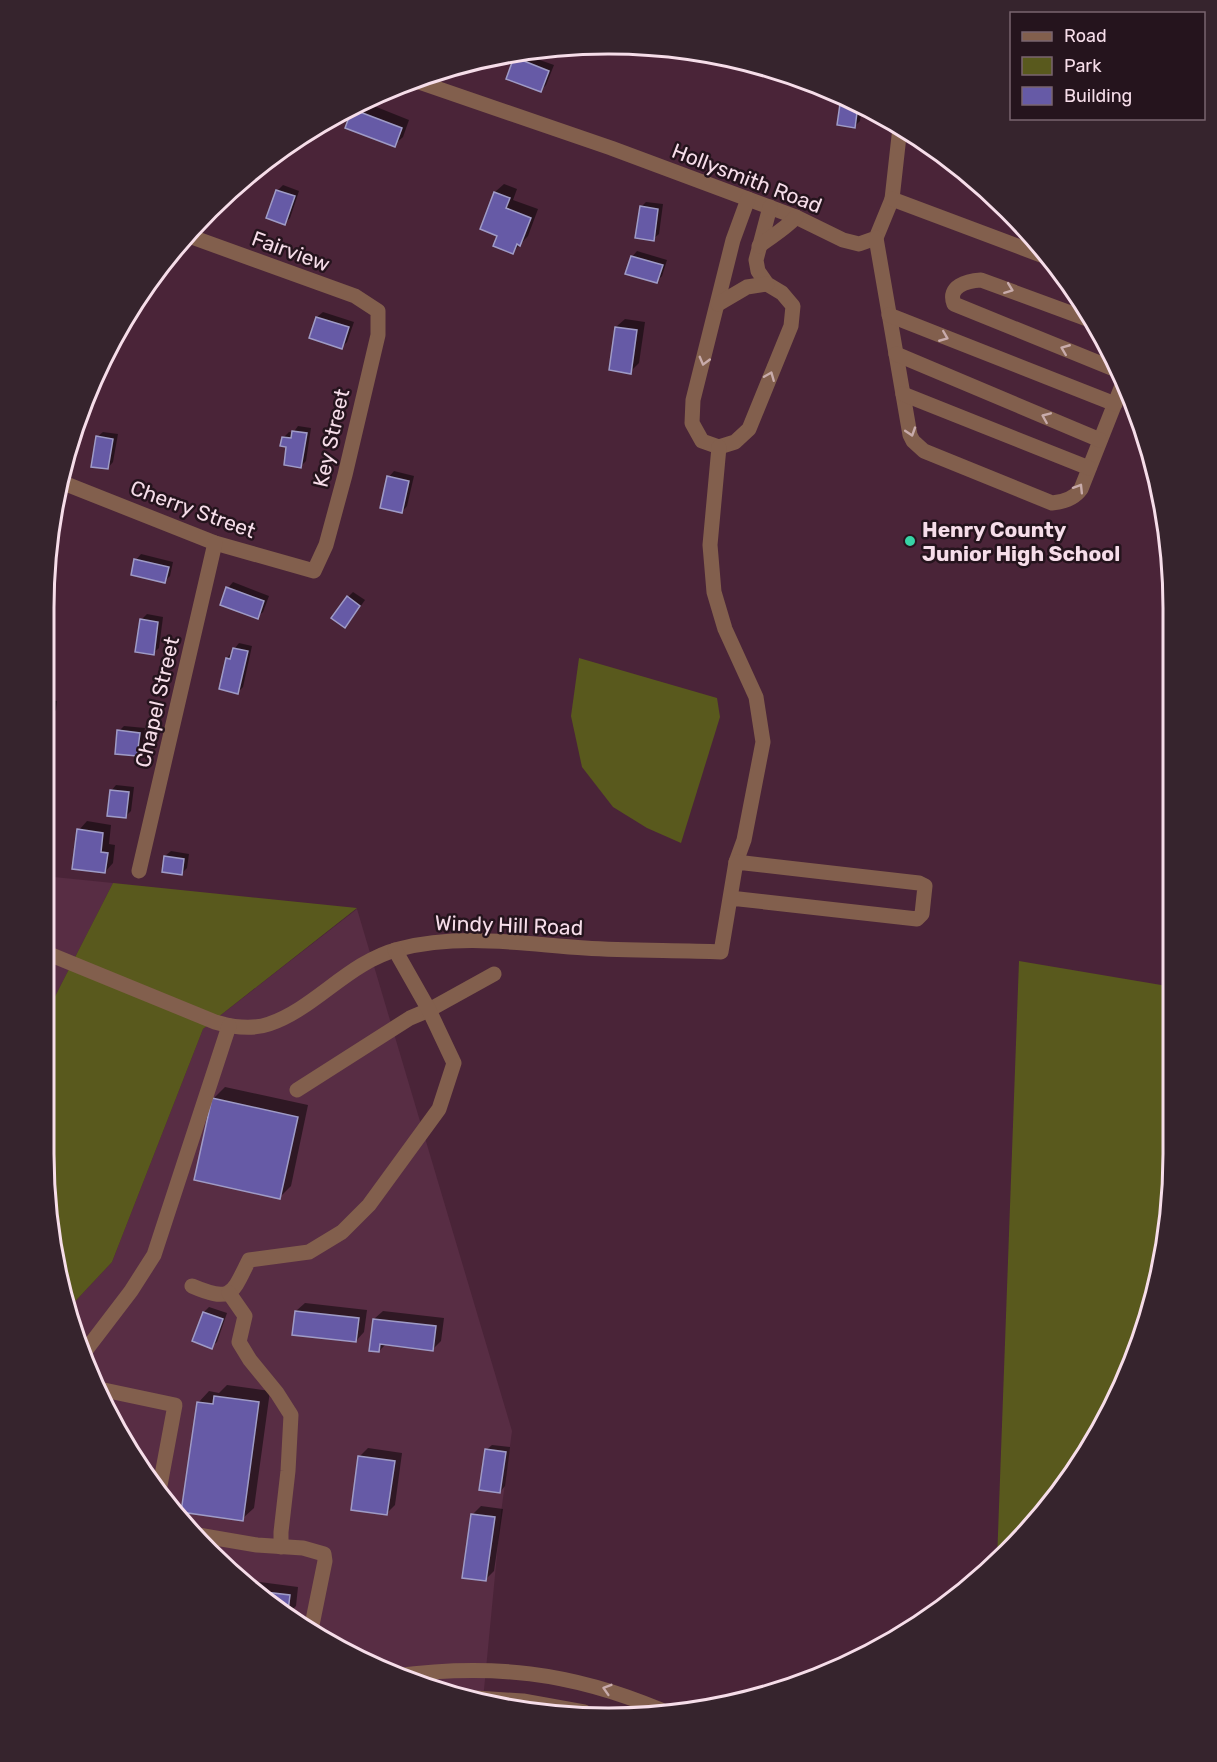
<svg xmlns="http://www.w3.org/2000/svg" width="1217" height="1762" font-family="Rubik,sans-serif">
<rect width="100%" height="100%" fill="#4a2438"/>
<!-- built -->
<g fill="#582d44">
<path d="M44 876 113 883 44 1018Z"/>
<path d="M357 909 512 1431 501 1513 483 1700 392 1675 236 1579 139 1467 67 1310 112 1262 203 1029Z"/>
</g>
<!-- green -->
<g fill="#59591d">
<path d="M579 658 717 698 720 717 681 843 647 828 613 807 582 767 571 716Z"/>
<path d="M113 883 357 908 203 1029 112 1262 67 1310 63 1300 44 1154V1018Z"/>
<path d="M1019 961 1173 987V1153L1163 1264 1130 1370 1078 1468 1008 1553 997 1561Z"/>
</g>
<!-- shadow -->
<g fill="#0007">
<path d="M520 53 554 65 546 85 541 90 515 58Z"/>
<path d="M843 96 862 106 860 121 855 126 839 124Z"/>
<path d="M364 102 409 120 403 137 394 145 347 127 353 109Z"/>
<path d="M504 184 517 189 513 200 538 209 528 236 513 252 499 235 482 229 495 192Z"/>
<path d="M283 185 299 191 290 218 285 223 268 217 278 190Z"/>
<path d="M646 202 663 204 659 234 653 239 641 207Z"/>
<path d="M637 251 667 260 662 276 657 281 632 257Z"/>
<path d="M323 312 354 322 347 342 342 347 311 337 317 317Z"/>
<path d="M625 319 645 322 639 363 630 372 616 327Z"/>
<path d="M298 426 311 428 306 461 301 466 283 438 289 432 293 433Z"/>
<path d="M103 432 118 434 113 462 108 468 97 437Z"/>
<path d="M394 471 414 476 407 506 402 512 389 477Z"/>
<path d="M54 502 63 504 58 525 52 531Z"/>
<path d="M141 554 173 562 170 576 164 582 136 560Z"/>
<path d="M233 582 269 596 263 612 257 617 228 588Z"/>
<path d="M46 586 54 588 44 629V608Z"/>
<path d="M353 592 365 600 350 621 348 597Z"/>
<path d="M147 614 163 617 159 648 153 653 141 620Z"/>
<path d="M239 643 252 646 243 687 238 692 227 658Z"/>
<path d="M44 699 57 701 56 710 50 716 44 715Z"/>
<path d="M124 726 145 728 142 749 137 755 119 731Z"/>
<path d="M116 785 134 787 131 811 125 817 111 791Z"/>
<path d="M87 821 111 825 109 844 115 845 113 863 105 872 79 830Z"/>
<path d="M171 851 189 854 187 868 182 873 165 856Z"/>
<path d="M225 1087 308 1105 291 1186 280 1197 213 1099Z"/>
<path d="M305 1303 367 1310 364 1332 356 1341 296 1311Z"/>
<path d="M209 1307 227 1313 217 1342 211 1347 204 1312Z"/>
<path d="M383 1311 444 1318 441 1341 433 1349 386 1344 379 1351 374 1319Z"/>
<path d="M227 1385 270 1391 254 1508 242 1519 198 1403 209 1391 219 1393Z"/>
<path d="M492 1445 510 1447 505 1486 500 1492 486 1450Z"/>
<path d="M368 1448 402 1453 395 1505 387 1513 360 1456Z"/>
<path d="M481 1506 503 1509 494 1571 486 1579 472 1515Z"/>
<path d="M237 1579 298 1587 296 1606 290 1612Z"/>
</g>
<!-- building -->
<g fill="#665aa6" stroke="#9f9bc6" stroke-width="1.5">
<path d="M514 57 549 71 541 92 506 79Z"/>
<path d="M841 97 858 105 855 128 837 125Z"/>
<path d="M352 109 402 128 395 147 345 128Z"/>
<path d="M276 190 295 196 285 225 266 218Z"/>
<path d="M494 192 510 198 506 208 531 218 520 246 517 244 513 254 493 246 497 236 480 229Z"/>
<path d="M640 206 658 209 654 241 635 238Z"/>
<path d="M631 256 663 265 657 283 625 274Z"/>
<path d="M316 317 349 327 342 349 309 338Z"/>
<path d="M615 327 637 330 631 374 609 370Z"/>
<path d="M292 431 307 433 301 468 284 465 286 447 280 446 282 437 291 438Z"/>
<path d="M96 436 113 439 108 469 91 467Z"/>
<path d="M387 476 409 481 402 513 380 508Z"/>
<path d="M53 508 59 510 53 532H51Z"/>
<path d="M134 559 169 567 165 583 131 575Z"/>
<path d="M226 587 264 601 258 619 220 605Z"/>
<path d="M45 592 50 593 44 617V608Z"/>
<path d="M347 596 360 606 345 628 331 618Z"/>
<path d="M140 619 158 622 154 655 135 652Z"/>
<path d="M233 648 248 651 238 694 219 689 226 658 230 659Z"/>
<path d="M44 705 53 706 51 717 44 716Z"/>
<path d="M117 730 140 733 137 756 115 754Z"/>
<path d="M110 790 129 792 126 818 107 816Z"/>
<path d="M77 829 103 833 101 852 108 853 105 873 72 869Z"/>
<path d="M164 856 184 859 182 875 162 872Z"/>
<path d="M212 1098 298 1117 280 1199 194 1180Z"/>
<path d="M295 1311 359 1318 356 1342 292 1335Z"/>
<path d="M203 1312 223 1319 212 1349 192 1341Z"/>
<path d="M373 1319 436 1326 433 1351 380 1344 379 1352 369 1351Z"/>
<path d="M214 1396 259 1402 243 1521 181 1512 197 1402 213 1404Z"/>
<path d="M485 1449 506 1452 500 1493 479 1490Z"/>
<path d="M358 1456 395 1461 387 1515 351 1510Z"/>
<path d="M471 1514 495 1517 486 1581 462 1578Z"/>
<path d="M256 1591 290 1595 288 1611Z"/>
</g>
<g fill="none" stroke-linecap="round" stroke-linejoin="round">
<!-- minor -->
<g stroke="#825f4d" stroke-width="15">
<path d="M413 80 611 148 796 217 843 240 859 244 876 238 892 199 900 127"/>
<path d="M748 199 733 240 693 400 692 423 702 441 719 447 735 442 749 429 791 326 793 306 782 293 767 284 758 271 756 260 770 207"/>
<path d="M892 199 1041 255"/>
<path d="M876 238 910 435 913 441 924 451 1052 503C1064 502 1074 499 1081 489L1123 383"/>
<path d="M759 246C772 236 785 229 796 217"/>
<path d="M718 304 747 287 767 284"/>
<path d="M889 315 1115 404"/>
<path d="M1087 319 981 280C967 281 947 286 954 304L1119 371"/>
<path d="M896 354 1100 440"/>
<path d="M903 394 1089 468"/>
<path d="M719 447 710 545 714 592 725 629 756 697 763 742 744 840 736 862"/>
<path d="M61 482 215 543 314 571 326 545 345 475 378 335V311L355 296 189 236"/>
<path d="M139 871 215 543"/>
<path d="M44 952 215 1022C232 1027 252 1030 269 1024 316 1008 348 962 399 949 460 933 523 944 585 948 630 951 676 950 721 952L730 898 917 919 922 914 925 886 919 883 736 862 730 898"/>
<path d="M297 1090 410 1018 429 1010 494 974"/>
<path d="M192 1286C232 1303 232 1294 249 1260L309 1252 342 1232 369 1205 439 1109 454 1063 429 1010 395 950"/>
<path d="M229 1293 245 1316 239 1342 250 1360 277 1393 291 1415 288 1471 281 1532V1547"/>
<path d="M86 1350 131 1291 154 1255 229 1026"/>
<path d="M104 1390 175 1405 159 1491"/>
<path d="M198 1535 257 1545 303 1548 324 1554 325 1561 312 1625"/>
<path d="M394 1676C491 1663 571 1672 661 1710"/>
<path d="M476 1698 523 1701 584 1712"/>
</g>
</g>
<!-- one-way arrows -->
<defs><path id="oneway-chevron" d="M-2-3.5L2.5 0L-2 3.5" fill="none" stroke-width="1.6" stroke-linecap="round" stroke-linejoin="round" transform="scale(1.5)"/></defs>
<g stroke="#c8abab">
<use href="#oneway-chevron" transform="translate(1009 289) rotate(21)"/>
<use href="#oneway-chevron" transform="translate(944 337) rotate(22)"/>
<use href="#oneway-chevron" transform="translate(1065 349) rotate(-158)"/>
<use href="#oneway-chevron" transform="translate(704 361) rotate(105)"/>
<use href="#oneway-chevron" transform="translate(770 376) rotate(-68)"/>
<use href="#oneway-chevron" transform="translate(1046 417) rotate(-157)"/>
<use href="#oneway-chevron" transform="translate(911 432) rotate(72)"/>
<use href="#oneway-chevron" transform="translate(1079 488) rotate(-58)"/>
<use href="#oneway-chevron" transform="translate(607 1689) rotate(-163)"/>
</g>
<!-- markers -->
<circle fill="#37d4a6" stroke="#25141d" stroke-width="2" cx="910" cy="541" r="6"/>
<g text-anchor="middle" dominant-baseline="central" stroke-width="5" stroke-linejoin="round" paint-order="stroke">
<!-- street labels -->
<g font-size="21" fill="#f6dde9" stroke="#25141d">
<text transform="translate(747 178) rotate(21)">Hollysmith Road</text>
<text transform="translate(291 251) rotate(20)">Fairview</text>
<text transform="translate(331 438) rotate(-77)">Key Street</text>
<text transform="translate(193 509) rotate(20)">Cherry Street</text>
<text transform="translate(157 702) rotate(-77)">Chapel Street</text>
<text transform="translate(509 925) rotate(2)">Windy Hill Road</text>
</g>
<!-- poi labels -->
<g font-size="21" font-weight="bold" fill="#f6dde9" stroke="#25141d" text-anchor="start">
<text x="922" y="529">Henry County<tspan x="922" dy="24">Junior High School</tspan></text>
</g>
</g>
<!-- crop -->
<path d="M0 0H1217V1762H0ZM608 54H609A554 554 0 0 1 1163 608V1154A554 554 0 0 1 609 1708H608A554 554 0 0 1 54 1154V608A554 554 0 0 1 608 54Z" fill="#36242d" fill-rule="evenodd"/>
<path fill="none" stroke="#f6dde9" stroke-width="3" d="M608 54H609A554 554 0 0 1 1163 608V1154A554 554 0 0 1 609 1708H608A554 554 0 0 1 54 1154V608A554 554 0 0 1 608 54Z"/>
<!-- legend -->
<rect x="1010" y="12" width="195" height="108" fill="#25141d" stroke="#79646f" stroke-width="1.5"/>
<rect x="1022" y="32" width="30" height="9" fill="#825f4d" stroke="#79646f" stroke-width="1.5"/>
<text x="1064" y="42" font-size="18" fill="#f6dde9">Road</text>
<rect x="1022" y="57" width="30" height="18" fill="#59591d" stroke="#79646f" stroke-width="1.5"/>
<text x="1064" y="72" font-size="18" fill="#f6dde9">Park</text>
<rect x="1022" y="87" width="30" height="18" fill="#665aa6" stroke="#79646f" stroke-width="1.5"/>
<text x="1064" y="102" font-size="18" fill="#f6dde9">Building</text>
</svg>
